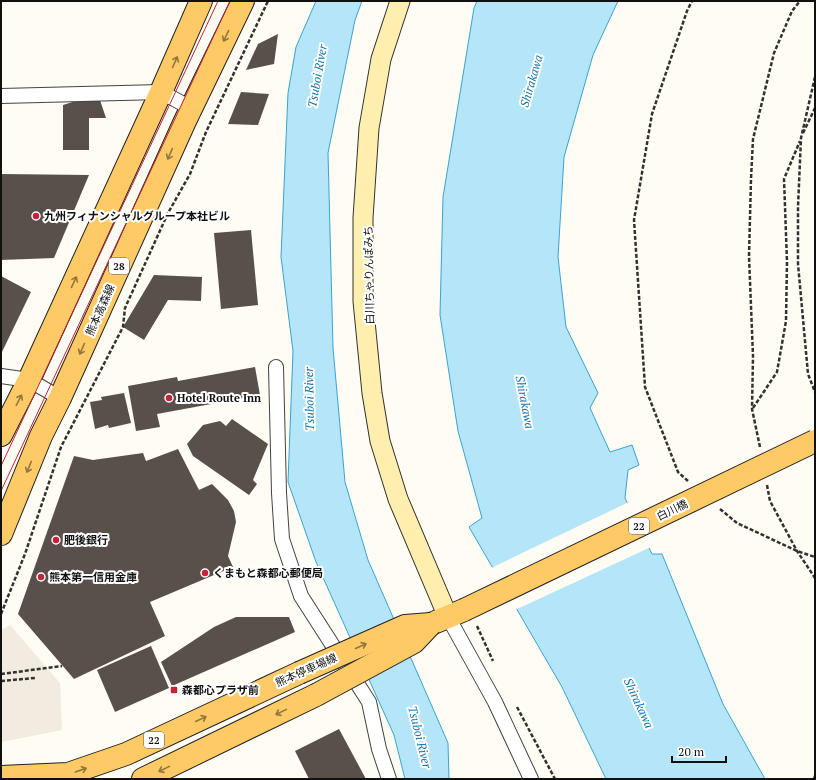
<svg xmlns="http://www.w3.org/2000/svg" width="816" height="780" font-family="'PT Serif','Noto Sans JP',serif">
<rect width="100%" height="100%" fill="#fffcf3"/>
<!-- plaza -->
<path fill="#f1ebe0" d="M10 625 60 683 62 730 1 742V630Z"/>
<!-- water -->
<g fill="#b5e5f8" stroke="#39a3d2">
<path d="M316 1H362L355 20 328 153 333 348 345 482 368 560 448 743 449 779H405L394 735 316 562 288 482 293 351 281 257 288 93 296 47Z"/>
<path d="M477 1H618L593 55 564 157 558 257 566 327 598 393 590 408 610 452 632 445 639 465 628 470 625 498 652 554H662L723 704 765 779H606L562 687 469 527 482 518 458 431 440 315 443 197 474 8Z"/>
</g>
<!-- pier -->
<path fill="#fffcf3" d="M629 502 651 547 515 610 491 568Z"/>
<!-- building -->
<g fill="#59504c">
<path d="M278 34 274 64 246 70 258 44Z"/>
<path d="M241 92 269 94 258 125 228 124Z"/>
<path d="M98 94 106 118H89V150H63V105Z"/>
<path d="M1 174 89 175 54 258 1 260Z"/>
<path d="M251 230 258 305 221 309 214 233Z"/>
<path d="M154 275 202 277 201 301 168 300 144 340 123 327Z"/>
<path d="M1 276 31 292 1 354Z"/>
<path d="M255 367 260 395 157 414 160 427 136 431 128 386 177 377 178 381Z"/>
<path d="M124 393 131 423 109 428 108 425 95 429 90 402 102 400 101 397Z"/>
<path d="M232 419 268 444 253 480 257 484 249 495 193 456 187 444 203 425 220 421 226 426Z"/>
<path d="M178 449 199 490 212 484 228 500 234 511 236 522 228 556 233 567 150 602 165 636 74 679 18 614 74 456 93 460 143 453 146 461Z"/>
<path d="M236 617H289L295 632 172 686 161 662 214 627Z"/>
<path d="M151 646 169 688 115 712 97 670Z"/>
<path d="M339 729 366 779H309L295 751Z"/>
</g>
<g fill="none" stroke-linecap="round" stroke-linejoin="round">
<defs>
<g id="street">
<path d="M1 96 161 92 191 108"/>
<path d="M276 367 279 493 282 539 301 596 369 702 379 749 389 779"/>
<path d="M1 376 29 380 60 398"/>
<path d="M448 617 495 702 531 779"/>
</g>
<path id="secondary" d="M400 1 381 59 369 128 363 218V301L372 393 380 441 398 499 448 617"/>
<g id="primary">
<path d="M1 435 29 380 161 92 201 1"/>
<path d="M1 534 41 436 60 398 185 121 243 1"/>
<path d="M431 624 464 610"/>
<path d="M1 777 68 774 126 754 299 673"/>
<path d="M143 779 316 695"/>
</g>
</defs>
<!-- street casing -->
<use href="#street" stroke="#434343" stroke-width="16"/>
<!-- secondary casing -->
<use href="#secondary" stroke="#323232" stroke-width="21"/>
<!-- primary casing -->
<use href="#primary" stroke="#212121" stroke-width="24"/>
<!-- path -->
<g stroke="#323232" stroke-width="2.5" stroke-dasharray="4 2" stroke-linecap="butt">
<path d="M815 77 801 138 798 207V264L808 374 815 392"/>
<path d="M803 133 815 108"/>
<path d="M753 408 777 372 786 321 787 262 784 179 800 141"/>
<path d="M760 447 752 409 753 356 749 256 751 179 753 139 774 53 792 11 800 1"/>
<path d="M688 481 678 472 645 387 634 220 652 114 687 11 692 1"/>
<path d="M767 485 770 501 797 551 815 578"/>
<path d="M720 509 737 523 797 551 815 557"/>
<path d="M1 614 25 554 61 447 123 327 125 308 168 213 190 174 206 132 268 1"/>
<path d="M477 626 493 661"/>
<path d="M1 674 62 666"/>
<path d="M1 681 35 678"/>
<path d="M517 707 555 779"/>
<path d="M814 779 815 776"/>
</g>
<!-- street -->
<use href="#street" stroke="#fff" stroke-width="14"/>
<!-- secondary -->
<use href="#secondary" stroke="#ffefae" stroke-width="19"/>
<!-- primary -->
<use href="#primary" stroke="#fdca65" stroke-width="22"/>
<!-- tram -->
<g stroke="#c62238" stroke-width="1">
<path d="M1 466 218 1"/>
<path d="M1 491 230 1"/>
</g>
<defs>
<g id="primary-bridge">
<path d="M464 610 815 441"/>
<path d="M299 673 405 626 431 624"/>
<path d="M316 695 414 642 431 624"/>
</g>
</defs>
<!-- primary-bridge casing -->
<use href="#primary-bridge" stroke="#212121" stroke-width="24" stroke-linecap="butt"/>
<!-- primary-bridge -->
<use href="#primary-bridge" stroke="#fdca65" stroke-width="22"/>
</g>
<!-- one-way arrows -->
<defs><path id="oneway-shaft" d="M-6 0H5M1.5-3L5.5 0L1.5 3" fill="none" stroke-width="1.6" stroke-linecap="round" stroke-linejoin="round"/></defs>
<g stroke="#92763f">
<use href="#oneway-shaft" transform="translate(226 36) rotate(116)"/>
<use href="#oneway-shaft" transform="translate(175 62) rotate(-66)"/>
<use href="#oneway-shaft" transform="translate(170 154) rotate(114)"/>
<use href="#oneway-shaft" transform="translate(74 282) rotate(-65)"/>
<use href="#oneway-shaft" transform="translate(82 349) rotate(114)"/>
<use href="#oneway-shaft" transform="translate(19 400) rotate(-63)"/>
<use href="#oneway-shaft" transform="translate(29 467) rotate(112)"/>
<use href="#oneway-shaft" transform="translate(361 646) rotate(-24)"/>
<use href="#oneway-shaft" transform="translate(281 712) rotate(154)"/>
<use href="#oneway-shaft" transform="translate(201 719) rotate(-25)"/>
<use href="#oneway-shaft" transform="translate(164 769) rotate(154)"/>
<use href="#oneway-shaft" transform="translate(81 770) rotate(-19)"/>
</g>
<!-- markers -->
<g fill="#c62238" stroke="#fff" stroke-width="1.5">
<circle cx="36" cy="216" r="4"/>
<circle cx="169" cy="398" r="4"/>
<circle cx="56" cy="540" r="4"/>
<circle cx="205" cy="573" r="4"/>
<circle cx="41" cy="577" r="4"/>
<rect x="170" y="686" width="8" height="8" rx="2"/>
</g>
<g text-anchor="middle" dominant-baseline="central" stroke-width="4" stroke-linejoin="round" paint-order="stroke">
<!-- shield labels -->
<g fill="#fff" stroke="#585858" stroke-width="1">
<rect x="109" y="258" width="20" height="16" rx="3"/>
<rect x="629" y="518" width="20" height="16" rx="3"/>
<rect x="144" y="732" width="20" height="16" rx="3"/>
</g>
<g font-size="10" font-weight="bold" fill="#101010">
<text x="119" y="266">28</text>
<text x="639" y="526">22</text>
<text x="154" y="740">22</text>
</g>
<!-- poi labels -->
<g font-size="11" font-weight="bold" fill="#101010" stroke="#fff" text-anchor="start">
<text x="44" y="216">九州フィナンシャルグループ本社ビル</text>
<text x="177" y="398">Hotel Route Inn</text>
<text x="64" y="540">肥後銀行</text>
<text x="213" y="573">くまもと森都心郵便局</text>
<text x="49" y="577">熊本第一信用金庫</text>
<text x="182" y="690">森都心プラザ前</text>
</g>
<!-- street labels -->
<g font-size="11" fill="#101010" stroke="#fff">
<text transform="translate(369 275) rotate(-91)">白川ちゃりんぽみち</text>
<text transform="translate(100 310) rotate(-66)">熊本高森線</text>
<text transform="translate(672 510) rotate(-26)">白川橋</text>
<text transform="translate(306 670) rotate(-24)">熊本停車場線</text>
</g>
<!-- water labels -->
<g font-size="12" font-style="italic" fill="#1374a8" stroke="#fff">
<text transform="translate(317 76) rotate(-80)">Tsuboi River</text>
<text transform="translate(531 81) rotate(-74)">Shirakawa</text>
<text transform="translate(309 399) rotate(-91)">Tsuboi River</text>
<text transform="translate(525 402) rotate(79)">Shirakawa</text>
<text transform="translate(639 703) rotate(65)">Shirakawa</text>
<text transform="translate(420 737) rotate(76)">Tsuboi River</text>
</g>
</g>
<!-- border -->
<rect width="816" height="780" fill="none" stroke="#101010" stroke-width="4"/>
<!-- scale -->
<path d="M672 756v6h54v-6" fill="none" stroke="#101010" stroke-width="2"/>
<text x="678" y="756" font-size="12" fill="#101010" stroke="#ffffff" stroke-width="3" paint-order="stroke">20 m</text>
</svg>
